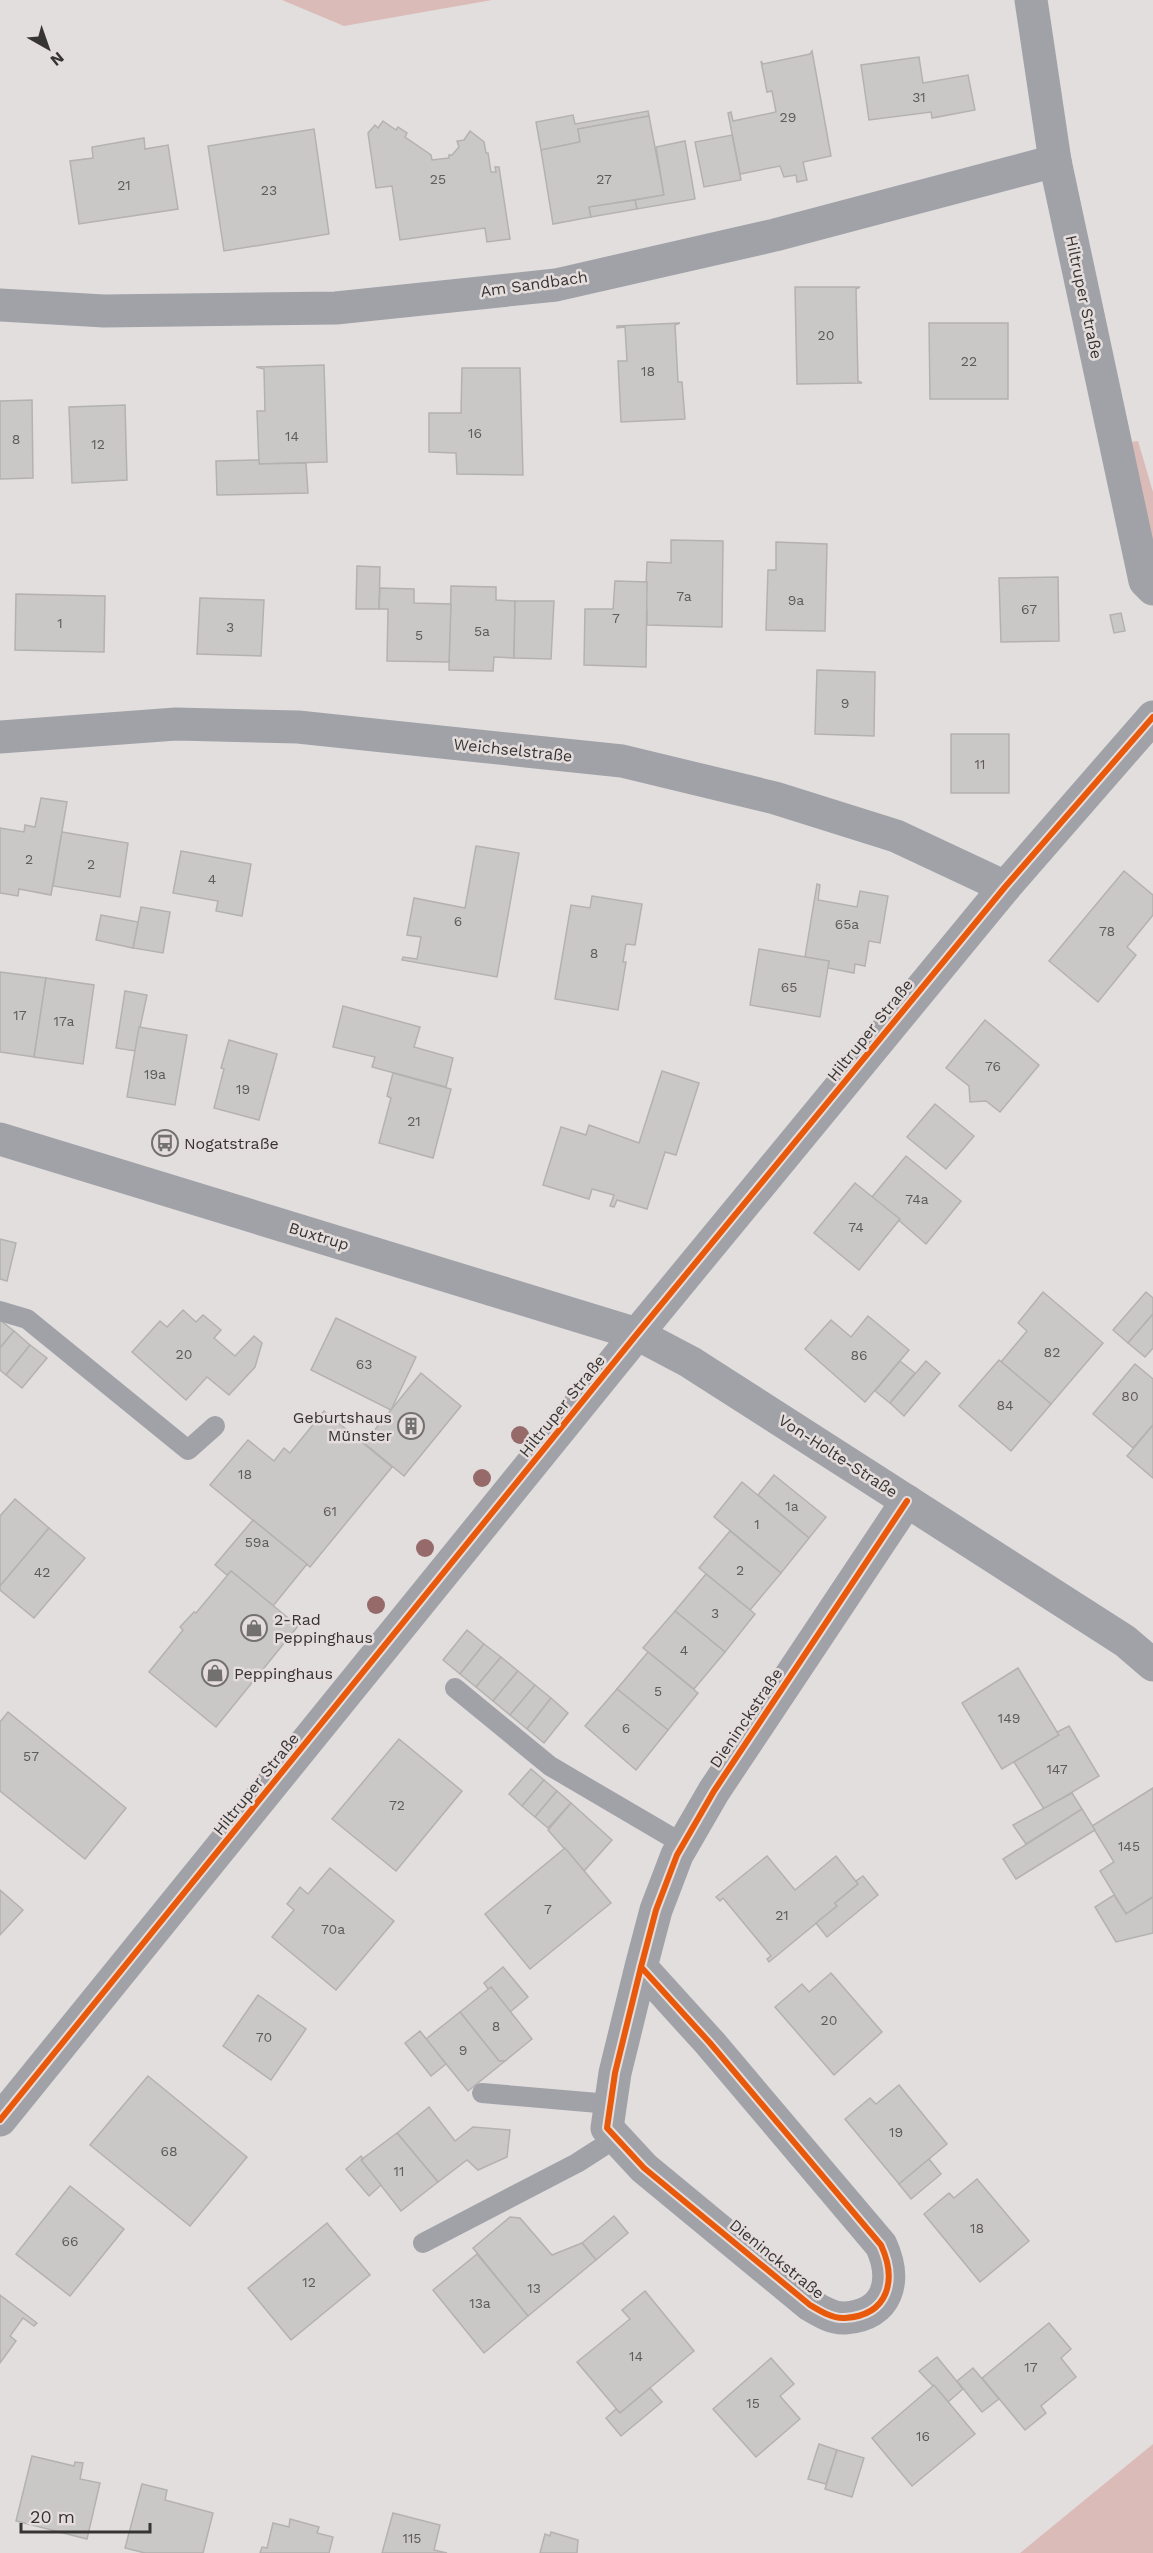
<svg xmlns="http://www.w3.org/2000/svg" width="1153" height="2553" font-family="'Work Sans',sans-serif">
<rect width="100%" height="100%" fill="#e2dede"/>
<!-- green -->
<g fill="#dbbbb7">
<path d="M282 0H492L344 26Z"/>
<path d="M1138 441 1153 492V562L1122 443Z"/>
<path d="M1153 2444V2553H1020Z"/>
</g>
<!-- building -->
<g fill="#cac7c7" stroke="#b4b1b1" stroke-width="1.5">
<path d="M812 51 831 156 803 162 807 180 797 182 796 175 784 177 780 166 740 174 728 113 731 112 733 121 776 112 772 91 767 92 761 61 763 64 810 54Z"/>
<path d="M919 57 923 83 968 75 975 110 932 118 931 112 869 120 861 65Z"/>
<path d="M648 111 649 116 578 129 580 142 541 150 536 122 573 115 575 124Z"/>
<path d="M649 116 664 195 589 207 591 217 553 224 541 150 580 142 578 129Z"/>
<path d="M383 121 396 130 398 127 407 133 405 137 431 155 432 160 449 158V155H452L459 147 457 141 464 140 470 131 484 142 486 153H488L491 172H496L495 167H499L510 239 487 242 485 228 400 240 392 186 376 188 368 133 375 125 378 128Z"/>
<path d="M314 129 329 234 224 251 208 146Z"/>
<path d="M732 135 741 180 704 187 695 142Z"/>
<path d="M144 138 145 149 168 145 178 209 79 224 70 161 93 158 92 147Z"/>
<path d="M685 141 695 199 637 209 635 200 664 195 656 147Z"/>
<path d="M635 200 637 209 591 217 589 207Z"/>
<path d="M795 287H860L856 289 858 381 862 383 797 384Z"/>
<path d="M680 323 675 325 678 382H682L685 419 621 422 618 361H627L625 327 617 328V326Z"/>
<path d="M929 323H1008V399H930Z"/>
<path d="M324 365 327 462 259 464 257 411H265L264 369 256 367Z"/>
<path d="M462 368H520L523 475 457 474 456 453 429 452V413H461Z"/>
<path d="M32 400 33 478 0 479V401Z"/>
<path d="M125 405 127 480 72 483 69 407Z"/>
<path d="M259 460V464L306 463 308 493 217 495 216 461Z"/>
<path d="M671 540 723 541 722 627 647 625V610H645L647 562 671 563Z"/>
<path d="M776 542 827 544 825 631 766 630 768 570H776Z"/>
<path d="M357 566 380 567 379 609H356Z"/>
<path d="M1058 577 1059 641 1001 642 999 578Z"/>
<path d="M615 581 647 582 646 667 584 665 585 609H613Z"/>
<path d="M451 586 496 587V600L515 601 514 658 494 657 493 671 449 670Z"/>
<path d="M380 588 414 589V603L451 604 449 662 387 661 388 609H379Z"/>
<path d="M16 594 105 596 104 652 15 650Z"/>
<path d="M200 598 264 600 261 656 197 654Z"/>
<path d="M515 601H554L551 659 514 658Z"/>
<path d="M1121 613 1125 631 1114 633 1110 615Z"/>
<path d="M817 670 875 672 874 736 815 734Z"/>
<rect x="951" y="734" width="58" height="59"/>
<path d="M41 798 67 802 51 895 19 889 18 896 0 893V828L24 832 25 825 35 827Z"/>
<path d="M62 832 128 843 120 897 53 886Z"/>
<path d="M476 846 519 853 497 977 402 960 403 957 417 959 421 937 407 935 414 898 465 908Z"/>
<path d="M181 851 251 864 242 916 216 911 218 901 173 893Z"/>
<path d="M1124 871 1153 895V915L1127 947 1136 955 1098 1002 1049 961Z"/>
<path d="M817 884 820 885 818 900 857 907 860 891 888 896 880 943 869 941 865 966 855 964 854 973 828 968 829 961 805 957Z"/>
<path d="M592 896 642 904 635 945 626 944 623 962H626L618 1010 555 999 571 905 590 908Z"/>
<path d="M141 907 170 912 163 953 133 948Z"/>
<path d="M101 915 138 922 133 948 96 940Z"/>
<path d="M759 949 829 961 820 1017 750 1005Z"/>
<path d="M0 972 46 978 34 1057 0 1052Z"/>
<path d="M46 978 94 985 83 1064 34 1057Z"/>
<path d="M125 991 147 995 135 1051 116 1048Z"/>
<path d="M343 1006 420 1027 414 1047 453 1058 446 1087 372 1067 375 1057 333 1047Z"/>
<path d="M985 1020 1039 1065 1000 1112 986 1101 970 1102 969 1086 946 1068Z"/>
<path d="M139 1027 187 1035 175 1105 127 1097Z"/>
<path d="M229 1040 277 1054 259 1120 214 1108 224 1069 221 1068Z"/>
<path d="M662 1071 699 1083 676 1155 665 1152 647 1209 617 1200 614 1207 610 1206 614 1195 592 1189 589 1199 543 1185 561 1127 586 1135 589 1125 639 1143Z"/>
<path d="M393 1073 451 1089 433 1158 379 1143 391 1098 387 1096Z"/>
<path d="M935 1104 974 1136 946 1169 907 1137Z"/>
<path d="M906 1156 961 1201 926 1244 872 1197Z"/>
<path d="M855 1183 900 1219 859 1270 814 1233Z"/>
<path d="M0 1239 16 1243 7 1281 0 1279Z"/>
<path d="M1043 1292 1103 1343 1051 1404 1001 1362 1027 1331 1018 1323Z"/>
<path d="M1146 1292 1153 1298V1314L1128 1343 1113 1330Z"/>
<path d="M183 1310 196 1322 203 1315 221 1330 214 1338 235 1356 254 1336 262 1343 255 1367 229 1395 207 1377 186 1400 132 1352 160 1321 167 1327Z"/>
<path d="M1153 1314V1348L1145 1357 1128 1343Z"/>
<path d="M868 1316 909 1350 865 1402 805 1349 831 1320 851 1337Z"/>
<path d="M336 1318 416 1357 391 1410 311 1370Z"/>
<path d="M0 1320 14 1331 0 1348Z"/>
<path d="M14 1331 30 1345 6 1375 0 1370V1348Z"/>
<path d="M30 1345 47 1358 22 1388 6 1375Z"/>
<path d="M999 1360 1051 1404 1011 1451 959 1406Z"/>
<path d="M900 1361 915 1373 890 1403 875 1391Z"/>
<path d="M926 1361 940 1373 904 1416 890 1403Z"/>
<path d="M1135 1364 1153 1379V1425L1133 1448 1093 1414Z"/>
<path d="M421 1373 461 1406 404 1476 364 1443Z"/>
<path d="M324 1411 392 1467 310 1567 210 1485 248 1440 274 1461 284 1448 290 1453Z"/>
<path d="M1153 1425V1478L1127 1456Z"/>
<path d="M774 1475 826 1517 809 1538 758 1495Z"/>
<path d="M742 1482 809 1538 781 1573 714 1517Z"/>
<path d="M15 1499 49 1528 0 1586V1516Z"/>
<path d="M253 1520 307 1564 273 1606 231 1571 227 1575 215 1565Z"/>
<path d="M49 1528 85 1558 34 1618 0 1590V1586Z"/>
<path d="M730 1531 781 1573 750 1610 699 1568Z"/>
<path d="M231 1571 298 1626 216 1727 149 1672 183 1630 180 1627 194 1612 196 1613Z"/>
<path d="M706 1574 755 1614 725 1652 675 1611Z"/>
<path d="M675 1611 725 1652 694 1689 643 1648Z"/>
<path d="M467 1630 484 1644 460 1674 443 1660Z"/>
<path d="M484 1644 501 1657 476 1687 460 1674Z"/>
<path d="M648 1652 698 1693 668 1730 617 1689Z"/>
<path d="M501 1657 518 1671 493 1701 476 1687Z"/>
<path d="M1018 1668 1059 1735 1002 1769 962 1703Z"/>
<path d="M518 1671 535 1685 510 1715 493 1701Z"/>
<path d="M535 1685 551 1698 527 1729 510 1715Z"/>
<path d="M617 1689 668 1730 636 1770 585 1726Z"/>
<path d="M551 1698 568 1713 544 1743 527 1729Z"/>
<path d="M8 1712 126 1808 85 1859 0 1791V1722Z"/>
<path d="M1069 1726 1099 1776 1044 1809 1014 1762 1059 1735 1057 1732Z"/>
<path d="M399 1739 462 1791 396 1871 332 1819Z"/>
<path d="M531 1769 544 1780 522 1806 509 1794Z"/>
<path d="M544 1780 557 1791 535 1817 522 1806Z"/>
<path d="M1153 1788V1897L1126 1914 1100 1871 1114 1862 1092 1826Z"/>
<path d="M557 1791 571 1803 548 1828 535 1817Z"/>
<path d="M1072 1793 1082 1809 1026 1844 1013 1825Z"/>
<path d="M571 1803 612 1840 584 1871 548 1830Z"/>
<path d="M1082 1809 1095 1830 1016 1879 1003 1859Z"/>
<path d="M565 1848 611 1903 530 1969 485 1914Z"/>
<path d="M767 1856 795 1890 836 1856 858 1884 835 1903 837 1906 769 1962 767 1959 771 1956 723 1898 720 1901 716 1897Z"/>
<path d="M330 1868 394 1921 336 1990 272 1937 294 1910 287 1904 300 1887 308 1894Z"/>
<path d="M863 1876 878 1895 827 1937 816 1923 837 1906 835 1903 858 1884 856 1881Z"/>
<path d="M0 1890 23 1910 0 1935Z"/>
<path d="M1114 1895 1126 1914 1153 1897V1933L1116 1942 1095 1907Z"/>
<path d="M503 1967 528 1997 510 2012 491 1987 488 1989 484 1983Z"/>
<path d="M831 1973 882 2032 834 2075 775 2007 802 1984 809 1992Z"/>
<path d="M491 1987 532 2039 505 2061H499L460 2012Z"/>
<path d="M258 1995 306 2029 271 2080 223 2046Z"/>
<path d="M460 2012 499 2061H505L468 2091 426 2039Z"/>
<path d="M420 2031 446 2064 431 2076 405 2043Z"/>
<path d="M148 2076 247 2157 190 2226 90 2145Z"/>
<path d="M899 2085 947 2144 899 2184 845 2119 870 2098 876 2104Z"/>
<path d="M429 2107 455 2141 473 2127 510 2130 507 2157 478 2170 467 2160 438 2182 397 2133Z"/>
<path d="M397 2133 438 2182 401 2211 361 2160Z"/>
<path d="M361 2156 363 2159 361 2160 381 2185 369 2196 346 2169Z"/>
<path d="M929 2159 941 2174 911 2199 899 2184Z"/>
<path d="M977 2179 1029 2241 980 2282 924 2214 949 2193 954 2198Z"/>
<path d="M70 2186 124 2229 70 2296 16 2254Z"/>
<path d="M614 2216 628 2233 596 2260 582 2243Z"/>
<path d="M510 2217 520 2218 552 2255 582 2243 596 2260 528 2316 473 2248Z"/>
<path d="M327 2223 370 2275 291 2340 248 2288Z"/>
<path d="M477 2254 528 2316 484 2353 433 2290Z"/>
<path d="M645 2291 694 2351 620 2413 577 2362 630 2319 622 2310Z"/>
<path d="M0 2295 37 2323 34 2326 23 2318 10 2336 16 2341 0 2363Z"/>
<path d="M1049 2323 1071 2349 1061 2358 1076 2377 1041 2406 1046 2413 1025 2430 982 2378Z"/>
<path d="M937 2357 963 2389 948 2402 919 2371Z"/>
<path d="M771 2358 794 2384 780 2396 800 2419 756 2457 713 2409Z"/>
<path d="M973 2368 999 2399 982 2412 957 2381Z"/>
<path d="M934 2385 975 2434 912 2486 872 2438Z"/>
<path d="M650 2388 662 2402 621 2436 606 2418 616 2409 620 2413Z"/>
<path d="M819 2444 837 2450 826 2484 808 2479Z"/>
<path d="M837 2450 864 2458 852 2497 825 2489Z"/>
<path d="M32 2456 74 2466 75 2462 83 2463 80 2479 100 2483 87 2539 16 2521Z"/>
<path d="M142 2484 167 2490 165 2500 213 2513 203 2553H145L125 2548Z"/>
<path d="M393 2513 440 2525 434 2550 447 2553H382Z"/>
<path d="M290 2519 319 2527 317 2533 333 2537 329 2553H260L262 2547 267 2548 273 2523 289 2527Z"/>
<path d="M551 2532 578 2540 577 2553H540L545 2534 550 2536Z"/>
</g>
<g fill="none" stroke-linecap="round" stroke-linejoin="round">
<!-- lane -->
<g stroke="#a1a2a8" stroke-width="20">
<path d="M0 1311 27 1319 188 1450 215 1426"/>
<path d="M455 1688 550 1766 683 1844"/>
<path d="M482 2093 610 2104"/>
<path d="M423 2243 577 2163 616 2138"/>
</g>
<!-- street -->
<g stroke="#a1a2a8" stroke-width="33">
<path d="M1031 0 1055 161 1145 581 1153 589"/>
<path d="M0 305 104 311 336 308 556 285 775 235 1055 161"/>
<path d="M0 737 176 724 298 727 622 761 775 798 896 836 1005 887"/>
<path d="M0 1139 637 1334 690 1362 1125 1641 1153 1665"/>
<path d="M641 1967 710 2043 881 2245C897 2280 889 2315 845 2318 833 2319 820 2311 810 2305L644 2168 607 2128 615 2073 641 1967 656 1910 677 1855 714 1791 907 1501"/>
</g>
<!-- secondary -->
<path stroke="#a1a2a7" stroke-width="33" d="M0 2120 637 1334 1005 887 1153 717"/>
<defs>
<g id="cycleway">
<path d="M641 1967 710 2043 881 2245C897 2280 889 2315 845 2318 833 2319 820 2311 810 2305L644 2168 607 2128 615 2073 641 1967 656 1910 677 1855 714 1791 907 1501"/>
<path d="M0 2120 637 1334 1005 887 1153 717"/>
</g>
</defs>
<!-- cycleway casing -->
<use href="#cycleway" stroke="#e4dddc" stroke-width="10"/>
<!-- cycleway -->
<use href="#cycleway" stroke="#e8590c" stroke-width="6"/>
</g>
<!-- trees -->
<g fill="#976a6a">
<circle cx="520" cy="1435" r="9"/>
<circle cx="482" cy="1478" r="9"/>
<circle cx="425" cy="1548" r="9"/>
<circle cx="376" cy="1605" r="9"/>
</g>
<!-- icons -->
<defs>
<symbol id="bus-ring" viewBox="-11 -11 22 22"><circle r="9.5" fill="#e4dddc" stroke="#737070" stroke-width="1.5"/><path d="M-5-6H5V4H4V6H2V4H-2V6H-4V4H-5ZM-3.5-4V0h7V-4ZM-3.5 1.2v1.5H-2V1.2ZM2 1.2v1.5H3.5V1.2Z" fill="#737070"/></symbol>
<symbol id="building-ring" viewBox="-11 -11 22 22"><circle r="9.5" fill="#e4dddc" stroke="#737070" stroke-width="1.5"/><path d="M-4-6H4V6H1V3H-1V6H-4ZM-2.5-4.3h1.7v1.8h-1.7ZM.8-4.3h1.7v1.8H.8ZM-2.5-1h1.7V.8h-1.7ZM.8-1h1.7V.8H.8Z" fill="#737070"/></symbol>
<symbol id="shop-ring" viewBox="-11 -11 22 22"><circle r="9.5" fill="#e4dddc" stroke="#737070" stroke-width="1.5"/><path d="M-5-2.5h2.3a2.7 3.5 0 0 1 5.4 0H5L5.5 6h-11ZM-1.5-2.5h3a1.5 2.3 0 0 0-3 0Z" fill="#737070"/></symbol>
</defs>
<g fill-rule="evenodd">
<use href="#bus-ring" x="150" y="1128" width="30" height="30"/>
<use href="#building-ring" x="396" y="1411" width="30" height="30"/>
<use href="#shop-ring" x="239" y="1613" width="30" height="30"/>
<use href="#shop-ring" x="200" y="1658" width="30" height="30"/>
</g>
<g text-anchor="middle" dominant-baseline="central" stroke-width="5" stroke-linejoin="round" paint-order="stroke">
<!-- number labels -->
<g font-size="14" fill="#5e5b5b">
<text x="919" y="97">31</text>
<text x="788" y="117">29</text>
<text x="438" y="179">25</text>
<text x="604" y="179">27</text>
<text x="124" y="185">21</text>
<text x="269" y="190">23</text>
<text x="826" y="335">20</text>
<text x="969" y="361">22</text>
<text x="648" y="371">18</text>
<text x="475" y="433">16</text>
<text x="292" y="436">14</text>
<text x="16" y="439">8</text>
<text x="98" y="444">12</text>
<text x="684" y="596">7a</text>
<text x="796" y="600">9a</text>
<text x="1029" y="609">67</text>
<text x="616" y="618">7</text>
<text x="60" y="623">1</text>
<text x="230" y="627">3</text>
<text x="482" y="631">5a</text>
<text x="419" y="635">5</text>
<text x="845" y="703">9</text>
<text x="980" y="764">11</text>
<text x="29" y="859">2</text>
<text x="91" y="864">2</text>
<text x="212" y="879">4</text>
<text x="458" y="921">6</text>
<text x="847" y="924">65a</text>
<text x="1107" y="931">78</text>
<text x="594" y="953">8</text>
<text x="789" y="987">65</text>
<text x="20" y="1015">17</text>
<text x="64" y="1021">17a</text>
<text x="993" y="1066">76</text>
<text x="155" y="1074">19a</text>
<text x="243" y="1089">19</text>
<text x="414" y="1121">21</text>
<text x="917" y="1199">74a</text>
<text x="856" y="1227">74</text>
<text x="1052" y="1352">82</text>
<text x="184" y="1354">20</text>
<text x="859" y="1355">86</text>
<text x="364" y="1364">63</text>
<text x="1130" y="1396">80</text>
<text x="1005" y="1405">84</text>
<text x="245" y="1474">18</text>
<text x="792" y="1506">1a</text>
<text x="330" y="1511">61</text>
<text x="757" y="1524">1</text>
<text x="257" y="1542">59a</text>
<text x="740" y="1570">2</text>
<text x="42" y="1572">42</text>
<text x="715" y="1613">3</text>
<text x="684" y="1650">4</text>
<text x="658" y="1691">5</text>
<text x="1009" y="1718">149</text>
<text x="626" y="1728">6</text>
<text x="31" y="1756">57</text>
<text x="1057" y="1769">147</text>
<text x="397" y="1805">72</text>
<text x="1129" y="1846">145</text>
<text x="548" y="1909">7</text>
<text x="782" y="1915">21</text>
<text x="333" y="1929">70a</text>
<text x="829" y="2020">20</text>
<text x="496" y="2026">8</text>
<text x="264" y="2037">70</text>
<text x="463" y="2050">9</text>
<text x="896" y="2132">19</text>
<text x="169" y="2151">68</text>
<text x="399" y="2171">11</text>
<text x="977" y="2228">18</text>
<text x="70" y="2241">66</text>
<text x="309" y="2282">12</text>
<text x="534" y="2288">13</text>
<text x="480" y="2303">13a</text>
<text x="636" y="2356">14</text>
<text x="1031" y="2367">17</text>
<text x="753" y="2403">15</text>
<text x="923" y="2436">16</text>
<text x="412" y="2538">115</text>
</g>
<!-- street labels -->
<g font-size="16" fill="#373434" stroke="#e4dddc">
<text transform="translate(534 284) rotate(-8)">Am Sandbach</text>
<text transform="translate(1084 297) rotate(78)">Hiltruper Straße</text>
<text transform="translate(513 750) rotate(6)">Weichselstraße</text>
<text transform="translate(870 1030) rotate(-51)">Hiltruper Straße</text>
<text transform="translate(319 1236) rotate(17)">Buxtrup</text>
<text transform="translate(562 1406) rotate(-51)">Hiltruper Straße</text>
<text transform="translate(838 1456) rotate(33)">Von-Holte-Straße</text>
<text transform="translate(746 1718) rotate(-56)">Dieninckstraße</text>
<text transform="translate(256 1784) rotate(-51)">Hiltruper Straße</text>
<text transform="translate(777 2259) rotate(39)">Dieninckstraße</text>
</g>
<!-- poi labels -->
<g font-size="16" fill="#373434" stroke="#e4dddc" text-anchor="start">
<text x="184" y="1143">Nogatstraße</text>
<text x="392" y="1417" text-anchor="end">Geburtshaus<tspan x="392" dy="18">Münster</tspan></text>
<text x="274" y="1619">2-Rad<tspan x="274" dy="18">Peppinghaus</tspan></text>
<text x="234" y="1673">Peppinghaus</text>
</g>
</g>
<!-- north arrow -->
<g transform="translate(48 48) rotate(140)" stroke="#e4dddc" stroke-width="4.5" paint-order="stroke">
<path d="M0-4.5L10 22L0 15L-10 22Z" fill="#373434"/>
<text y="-9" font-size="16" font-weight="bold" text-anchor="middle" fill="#373434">N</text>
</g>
<!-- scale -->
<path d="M21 2523v9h129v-9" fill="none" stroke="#373434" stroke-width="3"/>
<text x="30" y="2523" font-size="18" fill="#373434" stroke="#e4dddc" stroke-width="4.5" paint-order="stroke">20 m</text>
</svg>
